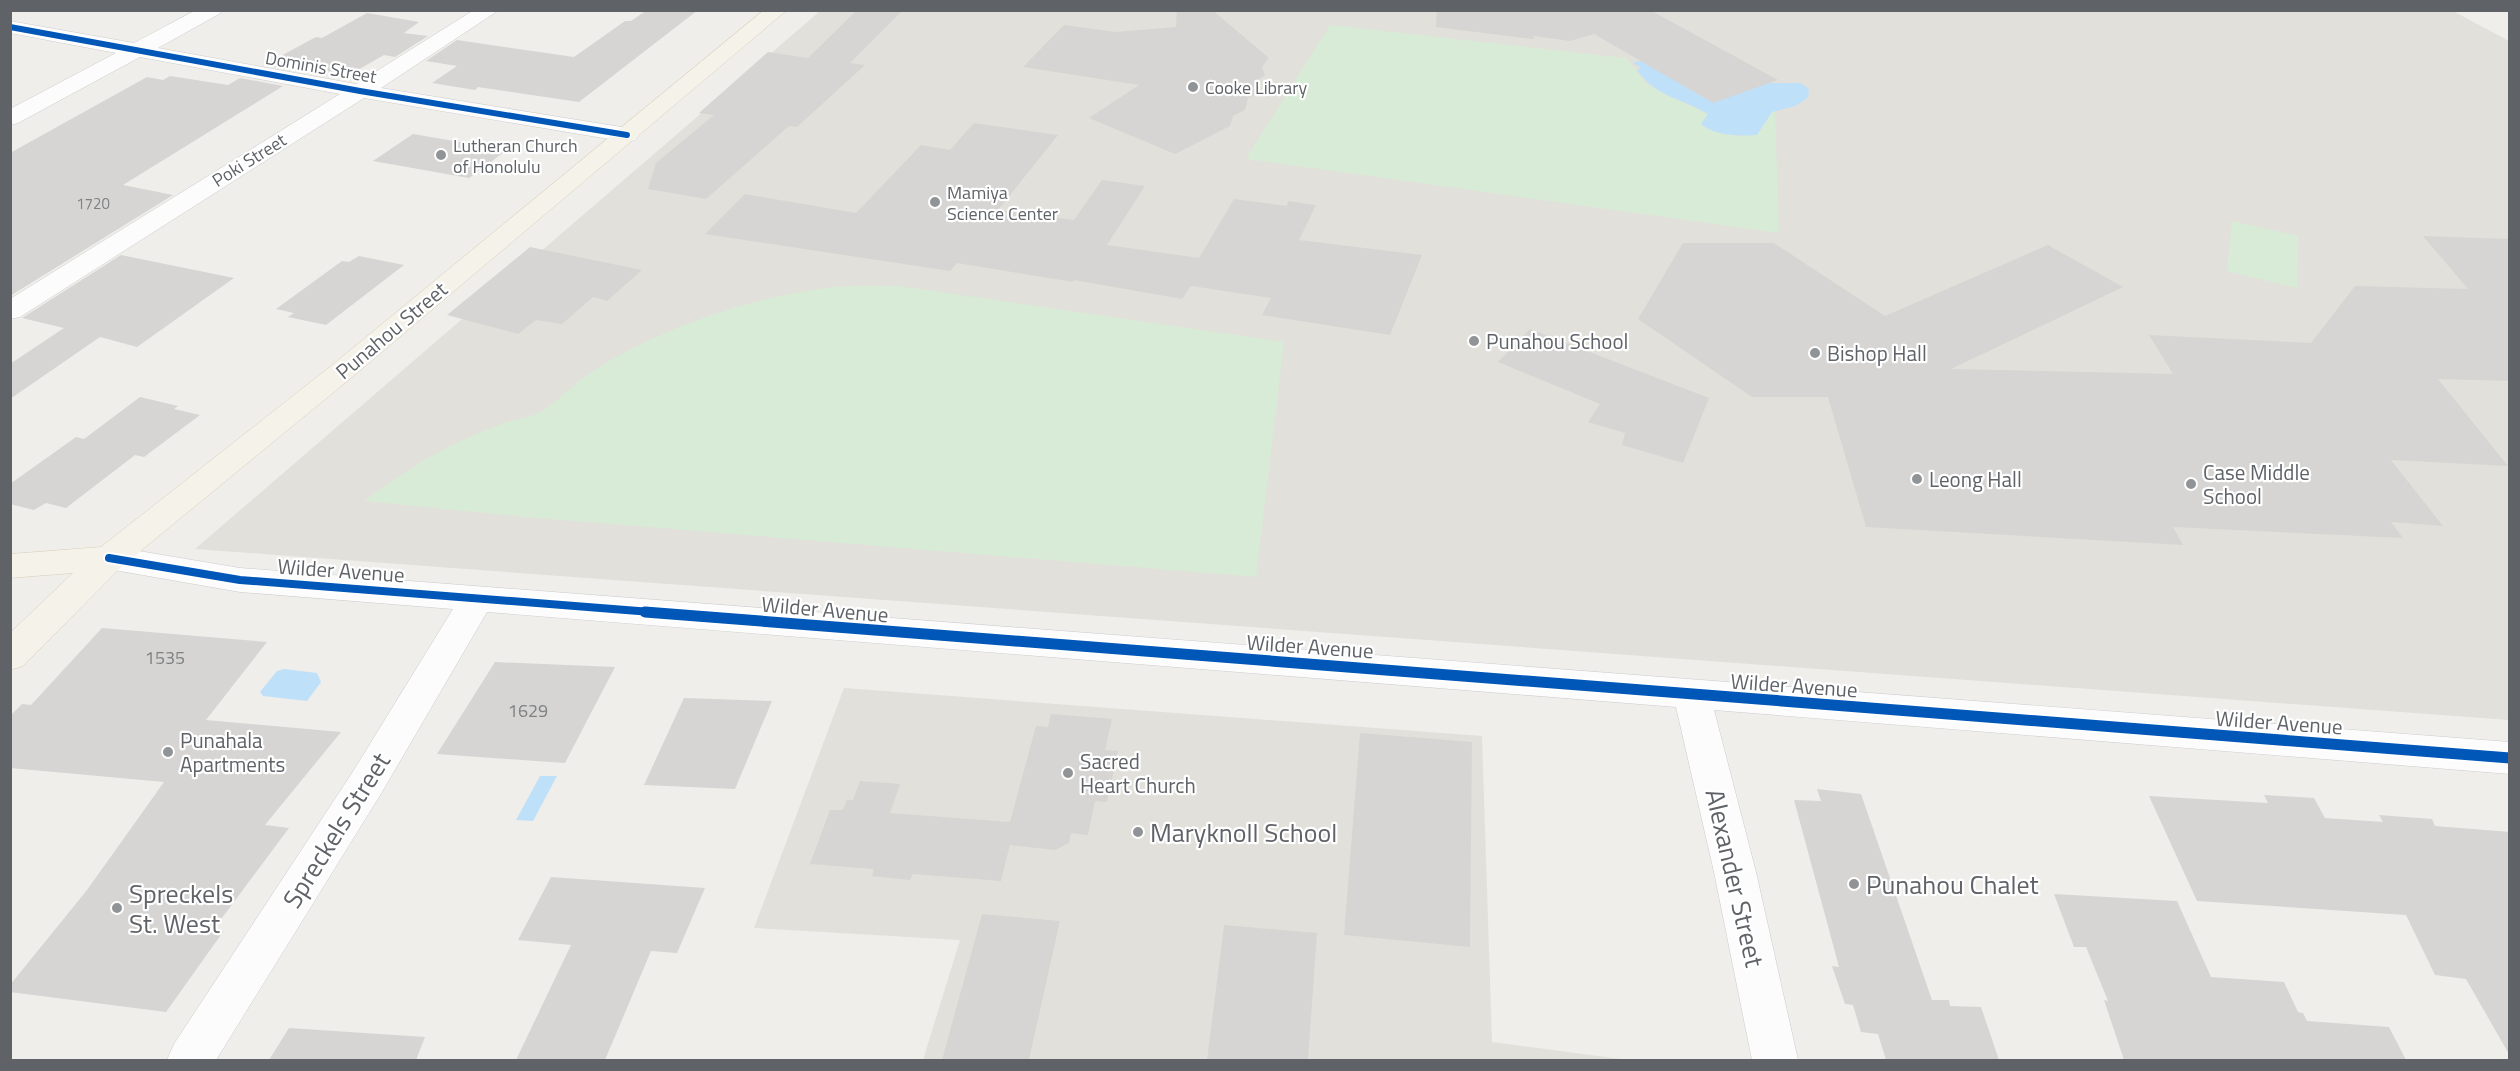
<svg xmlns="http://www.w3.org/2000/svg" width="2520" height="1071" font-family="'Titillium Web',sans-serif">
<rect width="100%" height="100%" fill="#efeeea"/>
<!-- education -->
<g fill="#e2e0da">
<path d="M2451 10 2509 41V720L195 549 820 11Z"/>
<path d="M844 688 1482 736 1492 1042 1629 1060H923L960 940 754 928Z"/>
</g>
<!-- green -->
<g fill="#d8ebd6">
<path d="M1330 25 1626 58 1647 84 1708 114 1704 119 1706 128 1738 136 1756 135 1772 112 1775 111 1779 233 1246 159Z"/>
<path d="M2232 221 2298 236 2297 288 2227 271Z"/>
<path d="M899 286 1284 342 1256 577 525 517 364 501C397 478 428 455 465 439 479 433 493 427 507 422 518 419 532 417 542 411 560 400 574 383 592 372 657 329 757 295 835 287 856 285 878 286 899 286Z"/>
</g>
<!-- water -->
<g fill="#bfe0f9">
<path d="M1638 61 1769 83H1801L1809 89 1808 98 1795 106 1772 112 1757 135C1739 136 1715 136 1701 124L1708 114C1682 98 1657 98 1637 70L1641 68 1633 63Z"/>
<path d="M284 669 317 673 321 682 307 701 263 696 260 692 277 671Z"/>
<path d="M540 776H557L533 821 516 820Z"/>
</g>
<!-- building -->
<g fill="#d6d5d3">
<path d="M647 10H698L579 102 478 87 475 90 432 83 457 66 426 61 457 40 574 57 625 21H631Z"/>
<path d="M857 10H903L850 63 865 65 797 127 789 126 706 199 648 189 656 163 714 115 699 113 768 52 808 58Z"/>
<path d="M1177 10H1212L1269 58 1262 67 1265 75 1257 81 1258 93 1248 98 1245 110 1233 116 1230 126 1175 154 1089 118 1139 85 1023 67 1064 25 1116 32 1176 27Z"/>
<path d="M1437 10H1650L1778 80 1713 103 1594 34 1570 41 1534 36 1533 39 1436 27Z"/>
<path d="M367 13 419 22 404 33 428 36 395 57 384 55 349 75 311 68 304 72 264 65 316 37 322 38Z"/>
<path d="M170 76 228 85 240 78 283 86 123 185 173 195 10 296V153L147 77 163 80Z"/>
<path d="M974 123 1058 135 998 210 1074 220 1102 180 1145 186 1107 245 1199 258 1234 199 1287 206 1288 201 1316 205 1299 240 1422 255 1390 335 1262 315 1271 298 1191 286 1182 299 1074 280 1073 282 957 263 950 271 705 234 745 194 856 213 921 145 950 150Z"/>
<path d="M413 134 507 150 469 178 373 161Z"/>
<path d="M2423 236 2510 239V381L2438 379 2508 466 2391 460 2443 526 2391 522 2403 538 2173 527 2183 545 1866 527 1828 397H1752L1638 319 1683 243H1774L1885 316 2048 245 2123 287 1951 369 2173 374 2149 335 2311 343 2355 286 2468 289Z"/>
<path d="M530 247 642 270 607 301 593 297 562 324 536 320 518 334 447 315Z"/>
<path d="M121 255 234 278 137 347 100 337 10 399V364L64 328 22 318Z"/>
<path d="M359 256 404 265 326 325 288 317 294 313 276 309 342 261 349 262Z"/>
<path d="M1530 329 1709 398 1683 463 1622 445 1625 433 1588 422 1600 404 1498 362Z"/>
<path d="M140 397 178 406 174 409 200 415 144 457 135 455 66 508 46 503 34 510 10 504V484L76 437 84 439Z"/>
<path d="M102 628 267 642 206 720 341 732 265 825 289 828 213 930 223 932 166 1012 10 992V985L87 890 164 782 10 768V716L22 704 31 705Z"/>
<path d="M495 662 615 667 565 763 437 754Z"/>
<path d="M684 698 772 701 735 789 644 785Z"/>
<path d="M1051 714 1112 719 1105 750 1118 751 1107 802 1095 801 1088 835 1071 833 1069 843 1055 850 1010 845 1001 881 913 874 910 880 872 876 874 869 810 864 830 810H843L847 800H853L860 781 900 784 890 813 1010 822 1036 726 1048 727Z"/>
<path d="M1360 733 1472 742 1470 947 1344 935Z"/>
<path d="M1817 789 1861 794 1932 1000H1949L1950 1006 1981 1007 1999 1060H1886L1878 1034 1861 1032 1853 1005 1845 1004 1832 966 1839 967 1794 800 1821 801Z"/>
<path d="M2264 795 2314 798 2325 818 2383 822 2379 815 2432 819 2435 826 2510 832V1056L2466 979 2435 975 2406 915 2197 901 2149 796 2268 803Z"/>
<path d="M551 877 705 888 677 953 651 951 605 1060H516L571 945 518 940Z"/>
<path d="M2054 894 2177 901 2211 977 2284 982 2298 1012 2303 1013 2307 1021 2389 1027 2406 1060H2124L2104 1000 2108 1001 2086 947H2074Z"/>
<path d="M982 914 1060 921 1029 1060H942Z"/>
<path d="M1224 925 1317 933 1308 1060H1207Z"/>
<path d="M289 1028 425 1037 416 1060H269Z"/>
</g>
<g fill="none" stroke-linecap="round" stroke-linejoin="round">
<defs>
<g id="minor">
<path d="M196 10H222L219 14 158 48 356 84 474 10H499L381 88 627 128 635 130 639 135 635 140 627 142 364 98 20 317 10 319V299L340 94 140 57 18 123 10 125V109L116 53 10 33V21L134 43Z"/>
<path d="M109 546 240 568 2510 742V774L1714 710 1756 872 1798 1060H1752L1714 872 1676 707 487 612 382 792 216 1060H167L174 1044 354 770 453 609 240 592 97 567 92 558 97 549Z"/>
</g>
<path id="major" d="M764 10H787L351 378 121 567 23 666 10 670V633L73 573 10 578V554L101 547 331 366Z"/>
</defs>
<!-- minor casing -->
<use href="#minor" stroke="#cbcccc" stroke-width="1"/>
<!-- major casing -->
<use href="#major" stroke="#d7ceb8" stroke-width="1"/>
<!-- minor -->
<use href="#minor" fill="#fdfcfc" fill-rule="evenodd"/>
<!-- major -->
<use href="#major" fill="#f4f2e9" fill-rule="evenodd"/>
<defs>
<path id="cycleway-far2" d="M10 27 360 91 627 135"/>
<path id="cycleway-far1" d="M109 558 240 580 664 613"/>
<path id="cycleway" d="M645 612 2510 758"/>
</defs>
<!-- cycleway-far2 casing -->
<use href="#cycleway-far2" stroke="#fff" stroke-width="8"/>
<!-- cycleway-far1 casing -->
<use href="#cycleway-far1" stroke="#fff" stroke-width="12"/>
<!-- cycleway casing -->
<use href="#cycleway" stroke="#fff" stroke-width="15"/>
<!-- cycleway-far2 -->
<use href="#cycleway-far2" stroke="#0057b8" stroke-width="6"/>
<!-- cycleway-far1 -->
<use href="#cycleway-far1" stroke="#0057b8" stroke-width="8"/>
<!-- cycleway -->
<use href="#cycleway" stroke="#0057b8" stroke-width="11"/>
</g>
<!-- markers -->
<g fill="#919496" stroke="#fff" stroke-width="2">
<circle cx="1193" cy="87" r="6"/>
<circle cx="441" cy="155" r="6"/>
<circle cx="935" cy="202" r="6"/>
<circle cx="1474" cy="341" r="6"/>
<circle cx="1815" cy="353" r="6"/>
<circle cx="1917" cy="479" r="6"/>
<circle cx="2191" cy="484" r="6"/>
<circle cx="168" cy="752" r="6"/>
<circle cx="1068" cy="773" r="6"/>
<circle cx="1138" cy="832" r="6"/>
<circle cx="1854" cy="884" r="6"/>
<circle cx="117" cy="908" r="6"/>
</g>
<g text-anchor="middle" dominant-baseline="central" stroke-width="4.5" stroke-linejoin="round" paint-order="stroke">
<!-- far-number labels -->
<g font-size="15" fill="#7e8184">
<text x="93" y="203">1720</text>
</g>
<!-- far-street labels -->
<g font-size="18" fill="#5f6368" stroke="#fff">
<text transform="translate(321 67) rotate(10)">Dominis Street</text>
<text transform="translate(249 160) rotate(-32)">Poki Street</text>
</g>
<!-- far-poi labels -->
<g font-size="18" fill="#5f6368" stroke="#fff" text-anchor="start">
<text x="1205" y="87">Cooke Library</text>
<text x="453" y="145">Lutheran Church<tspan x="453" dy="21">of Honolulu</tspan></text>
<text x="947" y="192">Mamiya<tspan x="947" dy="21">Science Center</tspan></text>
</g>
<!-- number labels -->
<g font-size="18" fill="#7e8184">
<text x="165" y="657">1535</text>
<text x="528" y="710">1629</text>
</g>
<!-- street labels -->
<g font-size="21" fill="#5f6368" stroke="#fff">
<text transform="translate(391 330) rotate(-40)">Punahou Street</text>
<text transform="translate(341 570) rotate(4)">Wilder Avenue</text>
<text transform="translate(825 609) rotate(5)">Wilder Avenue</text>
<text transform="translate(1310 646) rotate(4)">Wilder Avenue</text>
<text transform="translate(1794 685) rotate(4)">Wilder Avenue</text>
<text transform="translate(2279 722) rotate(4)">Wilder Avenue</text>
</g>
<!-- poi labels -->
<g font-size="21" fill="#5f6368" stroke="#fff" text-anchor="start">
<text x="1486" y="341">Punahou School</text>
<text x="1827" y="353">Bishop Hall</text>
<text x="2203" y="472">Case Middle<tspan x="2203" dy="24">School</tspan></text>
<text x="1929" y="479">Leong Hall</text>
<text x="180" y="740">Punahala<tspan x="180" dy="24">Apartments</tspan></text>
<text x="1080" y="761">Sacred<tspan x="1080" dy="24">Heart Church</tspan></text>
</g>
<!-- near-street labels -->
<g font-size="26" fill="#5f6368" stroke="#fff">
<text transform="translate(336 830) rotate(-58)">Spreckels Street</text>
<text transform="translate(1735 878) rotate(77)">Alexander Street</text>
</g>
<!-- near-poi labels -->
<g font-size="26" fill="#5f6368" stroke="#fff" text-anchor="start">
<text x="1150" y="832">Maryknoll School</text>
<text x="1866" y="884">Punahou Chalet</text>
<text x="129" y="893">Spreckels<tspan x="129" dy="30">St. West</tspan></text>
</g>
</g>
<!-- border -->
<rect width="2520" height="1071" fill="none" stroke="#5f6368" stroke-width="24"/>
</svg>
